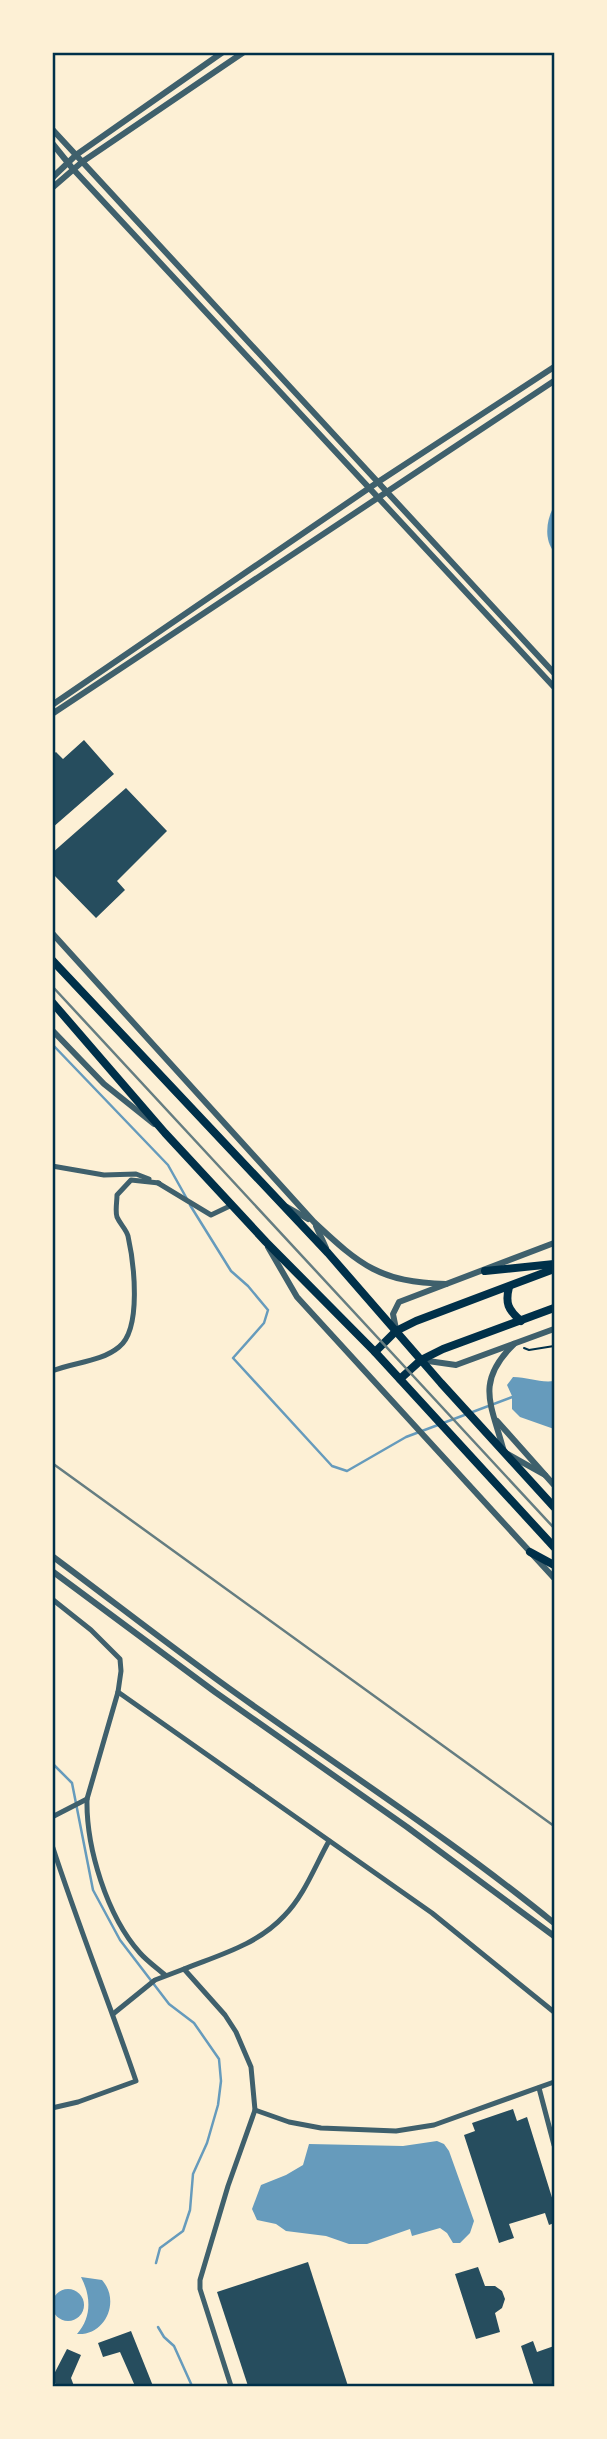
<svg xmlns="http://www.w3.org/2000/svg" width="607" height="2439" font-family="'Titillium Web',sans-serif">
<rect width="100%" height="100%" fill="#fdf0d5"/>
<!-- water -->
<g fill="#669bbc">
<path d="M554 506V552C544 540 546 520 554 506Z"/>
<path d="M513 1377C528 1377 540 1383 554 1381V1429L520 1417 512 1409V1396L507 1385Z"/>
<path d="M437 2141 444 2144 449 2151 474 2221 470 2233 460 2243H453L447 2233 440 2228 412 2236 410 2229 367 2244H349L326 2236 286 2231 276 2224 257 2220 252 2209 261 2185 286 2175 303 2165 309 2144 403 2146Z"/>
<path d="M81 2277 102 2280C121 2301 105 2336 77 2334 92 2317 91 2296 81 2277Z"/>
<circle cx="68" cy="2305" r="16"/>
</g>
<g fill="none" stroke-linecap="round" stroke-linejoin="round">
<!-- stream -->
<g stroke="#669bbc" stroke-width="2.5">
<path d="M52 1044 168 1165 187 1199"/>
<path d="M190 1205 231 1271 248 1286 268 1310 264 1323 233 1358 332 1466 347 1471 406 1437 515 1396"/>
<path d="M52 1763 72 1783 93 1890 120 1940 169 2004 194 2023 219 2059 221 2081 218 2105 207 2143 193 2174 190 2210 183 2231 160 2248 156 2263"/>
<path d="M158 2327 164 2337 174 2346 192 2386"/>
</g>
</g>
<!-- building -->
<g fill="#264d5e">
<path d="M84 740 114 774 52 828V755L56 752 63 759Z"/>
<path d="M126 788 167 831 117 881 125 890 96 918 52 873V853Z"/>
<path d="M513 2109 517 2121 527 2117 554 2204V2223L549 2225 545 2213 509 2224 514 2238 499 2243 464 2135 475 2131 472 2123Z"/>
<path d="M308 2262 348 2386H248L217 2292Z"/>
<path d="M478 2267 485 2286H495L502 2291 505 2299 502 2308 495 2313 500 2332 476 2339 455 2274Z"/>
<path d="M131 2331 153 2386H135L120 2352 103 2357 98 2343Z"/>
<path d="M533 2341 537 2352 554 2346V2386H534L521 2346Z"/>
<path d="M67 2349 81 2355 71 2378 74 2386H56L53 2376Z"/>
</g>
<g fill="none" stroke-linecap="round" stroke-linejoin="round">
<!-- path -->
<path stroke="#003049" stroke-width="2" d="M524 1348 529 1350 554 1346"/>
<!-- minor -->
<g stroke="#3f606c" stroke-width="5">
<path d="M52 1166 104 1175 136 1174 149 1179"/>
<path d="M158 1183 211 1215 232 1205"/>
<path d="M52 1371C74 1362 101 1362 119 1347 142 1329 134 1263 128 1236 126 1229 120 1224 117 1217 115 1211 117 1202 117 1195L131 1180 159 1183"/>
<path d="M52 1599 91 1630 120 1659 121 1671 118 1692 87 1799C86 1848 107 1916 140 1953 147 1961 157 1968 165 1975"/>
<path d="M118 1692 432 1913 554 2012"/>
<path d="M52 1817 87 1799"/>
<path d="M52 1845C78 1925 109 2002 136 2081L78 2102 52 2108"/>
<path d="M184 1969C219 1955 257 1945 284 1916 304 1896 315 1866 329 1841"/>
<path d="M113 2014 155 1980 184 1969 225 2015 236 2032 251 2067 255 2110 228 2186 200 2280V2289L231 2386"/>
<path d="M539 2088 554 2145"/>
<path d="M255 2110 289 2122 321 2128 396 2131 434 2125 554 2082"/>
</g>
<!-- tertiary -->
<g stroke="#3f606c" stroke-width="6">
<path d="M52 129 554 673"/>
<path d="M52 143 73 169 554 687"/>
<path d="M52 178 76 155 223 52"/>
<path d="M52 188 82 162 244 52"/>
<path d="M52 705 378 482 554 367"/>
<path d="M52 714 554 381"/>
<path d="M52 933 314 1222C361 1266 380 1282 446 1284"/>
<path d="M52 1030 104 1084 154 1124"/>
<path d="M287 1207 308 1219"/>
<path d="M316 1226 326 1248"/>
<path d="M268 1247 297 1297 554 1578"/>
<path d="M396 1329 393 1314 399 1302 554 1243"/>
<path d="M514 1344C474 1383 492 1405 504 1452L545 1475"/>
<path d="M421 1360 456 1365 554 1329"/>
<path d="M497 1421 554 1485"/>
<path d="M52 1556C122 1608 190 1662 261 1711 360 1781 461 1847 554 1923"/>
<path d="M52 1571 215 1692 407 1827 554 1936"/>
</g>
<!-- primary -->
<g stroke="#003049" stroke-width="8">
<path d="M485 1271 554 1264"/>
<path d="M509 1287C505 1303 508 1310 521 1321"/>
<path d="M375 1352 396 1331 416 1321 554 1269"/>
<path d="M400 1379 421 1360 443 1349 554 1308"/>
</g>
<!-- trunk -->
<g stroke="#003049" stroke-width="8">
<path d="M52 960 328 1253 441 1383 554 1507"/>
<path d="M52 1002 165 1133 266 1242 375 1352 554 1547"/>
<path d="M530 1552 554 1565"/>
</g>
<!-- rail -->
<g stroke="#657d81" stroke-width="2.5">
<path d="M52 986 554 1528"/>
<path d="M52 1463 554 1826"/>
</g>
</g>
<!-- border -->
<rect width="607" height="2439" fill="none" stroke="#fdf0d5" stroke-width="108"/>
<rect x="54" y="54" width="499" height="2331" fill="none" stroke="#003049" stroke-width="2.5"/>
</svg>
